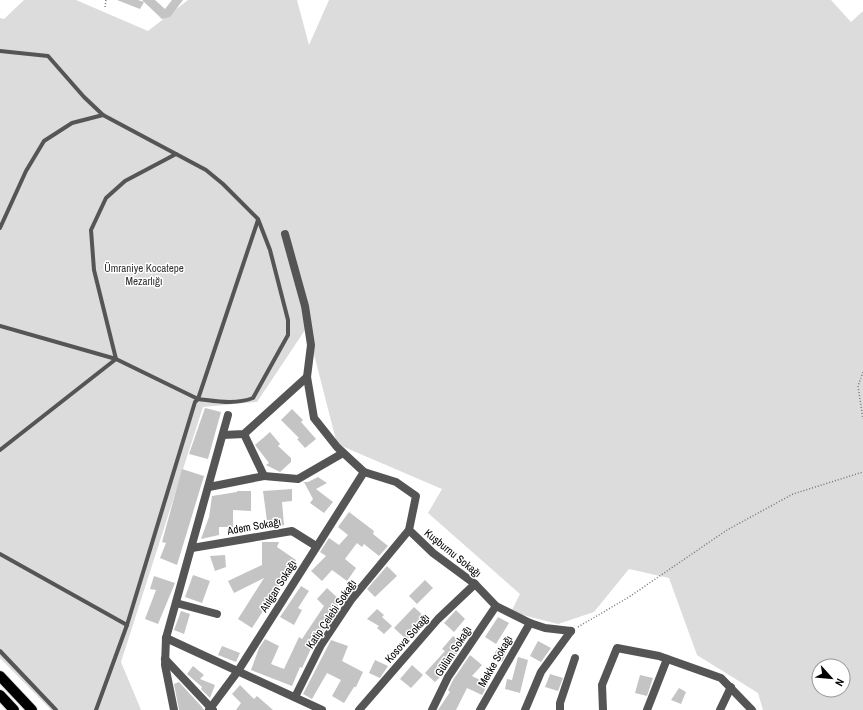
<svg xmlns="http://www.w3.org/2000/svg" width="863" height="710" font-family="'Archivo Narrow',sans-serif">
<rect width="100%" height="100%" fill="#fff"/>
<!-- green -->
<path fill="#dcdcdc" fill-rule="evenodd" d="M24 0H76L148 31 188 0H297L309 45 329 0H831L851 22 863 11V710H763L758 693 697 655 669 578 629 569 594 612 558 624 511 612 520 594 428 513 442 489 337 444 307 327 257 402 203 407 121 662 141 710H51L0 658V18L4 19ZM819 666H843V690H819Z"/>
<!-- building -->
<g fill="#c4c4c4">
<path d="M117 0H138L144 2 140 9Z"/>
<path d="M142 0H155L165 9 172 0H183L170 17 162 19Z"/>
<path d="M205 408 221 412 208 459 189 454Z"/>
<path d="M292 409 303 420 301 422 316 439 305 448 297 439 299 438 281 420Z"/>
<path d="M270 432 280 444 278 446 291 458V462L280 472 266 465 269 463 255 445Z"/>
<path d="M182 469 204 476 177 565 160 558 166 543 162 542Z"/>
<path d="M318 477 327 483 316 489 333 502 324 513 310 503 313 499 304 482H308Z"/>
<path d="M292 489V501L282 502 284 525 268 529 263 491Z"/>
<path d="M237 491H251V511L233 510V527H219V535L201 539 209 517 212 496 237 492Z"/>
<path d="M349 512 374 531 373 534 388 546 379 556 364 544 362 547 357 543 345 559 356 568 347 581 332 570 322 581 311 571 326 556 320 552 329 538 339 545 348 535 338 527Z"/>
<path d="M262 542H279L277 547 296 560 252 628 238 619 264 578 234 593 228 581 262 565Z"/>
<path d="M225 555 226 567 215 571 210 556Z"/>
<path d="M387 566 397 576 375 597 367 589Z"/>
<path d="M193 575 210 581 202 603 185 597Z"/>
<path d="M154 576 175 583 158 624 145 619 156 590 150 589Z"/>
<path d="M425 580 433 588 417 604 409 596Z"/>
<path d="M301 586 309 591 298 608 302 610 294 625 280 617Z"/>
<path d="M327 588 342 602 326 620 329 623 318 640 316 638 302 668 300 667 292 686 251 670 259 648 265 639 279 646 271 664 284 669 299 637 302 639 324 606 317 599Z"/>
<path d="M414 607 427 619 407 640 394 628Z"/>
<path d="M377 609 384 615 382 617 392 626 384 634 377 628 379 626 367 619Z"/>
<path d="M456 610 465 619 454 632 444 623Z"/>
<path d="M181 611 190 614 184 634 174 630Z"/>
<path d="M498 617 509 623 496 644 485 637Z"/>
<path d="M453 636 463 644 445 672 435 682 425 673 445 651 442 649Z"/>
<path d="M331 640 348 646 342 661 363 672 356 687H354L344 703 332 696 341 680 327 673 312 699 303 694Z"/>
<path d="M538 641 551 648 541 662 530 656Z"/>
<path d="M222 646 240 653 236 662 218 655Z"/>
<path d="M499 646 507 651 502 662 493 656Z"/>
<path d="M470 655 482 665 472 676 488 684 482 695 467 688 456 710H438L450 692 448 690 453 680Z"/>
<path d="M518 657 528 660 520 693 505 689 507 679 512 680Z"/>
<path d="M375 660 388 666 380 678 369 673Z"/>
<path d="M412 665 423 675 411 688 400 679Z"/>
<path d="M193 666 204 675 200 679 215 685 210 698 201 689 202 687 187 674Z"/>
<path d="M550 674 563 678 558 691 545 687Z"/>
<path d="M640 675 653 678 647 696 635 693Z"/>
<path d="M179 682 202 707 204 710H179L174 684Z"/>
<path d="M240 685 254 699 257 696 273 710H236L241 703 232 694Z"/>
<path d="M679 688 686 692 681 704 671 700Z"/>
</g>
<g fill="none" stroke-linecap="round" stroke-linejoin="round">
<defs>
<g id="primary">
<path d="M0 676 32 710"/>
<path d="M0 695 14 710"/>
</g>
</defs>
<!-- primary casing -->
<use href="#primary" stroke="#dbdbdb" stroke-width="12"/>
<!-- path -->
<g stroke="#777" stroke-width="1.5" stroke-dasharray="1 2" stroke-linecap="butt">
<path d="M105 7 106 0"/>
<path d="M863 372 858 386 863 419"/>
<path d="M578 627 629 597 727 530 793 494 863 472"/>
</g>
<!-- lane -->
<g stroke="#555" stroke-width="4">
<path d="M0 51 48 56 84 97 103 115 206 170 223 184 258 219 270 250 288 320V335L253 398C235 405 216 401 198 399L195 402 127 625 96 710"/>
<path d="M0 228 26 171 44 141 72 123 103 115"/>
<path d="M0 326 116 359 198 399 258 220"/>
<path d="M0 450 116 359 94 270 91 230 106 198 125 181 176 154"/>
<path d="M0 554 127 625"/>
<path d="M0 651 56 710"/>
</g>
<!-- street -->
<g stroke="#555" stroke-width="8">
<path d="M285 234 305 306 311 345 307 377"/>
<path d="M223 435 244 434 307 377 314 418 337 447 364 472 396 482 416 496 409 530 433 553 475 584 496 606 530 623 545 628 571 631"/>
<path d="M264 476 298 479 343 453"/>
<path d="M209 487 264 476 244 434"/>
<path d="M192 548 292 531 316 546"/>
<path d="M176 603 217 614"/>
<path d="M166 638 322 710"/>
<path d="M165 659 213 710"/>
<path d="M295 697 321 645 351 600 409 530"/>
<path d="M174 710 165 665 166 638 228 415"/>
<path d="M209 710 238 671 364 472"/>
<path d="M359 710 438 619 475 584"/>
<path d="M432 710 448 677 496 606"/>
<path d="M480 710 530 623"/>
<path d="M525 710 541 672 571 631"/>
<path d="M560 710V703L575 658"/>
<path d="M603 710 602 685 617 648 659 656 721 678 752 710"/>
<path d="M647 710 667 659"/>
<path d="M720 710 731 687"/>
</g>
<!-- primary -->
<use href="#primary" stroke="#000" stroke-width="10"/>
</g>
<g text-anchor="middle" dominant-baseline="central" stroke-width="3" stroke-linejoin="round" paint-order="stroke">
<!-- park labels -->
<g font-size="11" fill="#333" stroke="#fff">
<text x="144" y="268">Ümraniye Kocatepe<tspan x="144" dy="13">Mezarlığı</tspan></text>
</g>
<!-- street labels -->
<g font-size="11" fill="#000" stroke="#fff">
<text transform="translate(254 526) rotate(-10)">Adem Sokağı</text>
<text transform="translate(453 553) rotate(39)">Kuşburnu Sokağı</text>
<text transform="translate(278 586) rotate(-58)">Atılgan Sokağı</text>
<text transform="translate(331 614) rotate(-56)">Katip Çelebi Sokağı</text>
<text transform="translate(407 638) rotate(-49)">Kosova Sokağı</text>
<text transform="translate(453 651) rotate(-57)">Gülüm Sokağı</text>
<text transform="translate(495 661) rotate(-60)">Mekke Sokağı</text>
</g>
</g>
<!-- north arrow -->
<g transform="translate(831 678) rotate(117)"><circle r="19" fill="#ffffff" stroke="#999999"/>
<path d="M0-3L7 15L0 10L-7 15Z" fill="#000000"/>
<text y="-6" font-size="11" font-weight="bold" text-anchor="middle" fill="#000000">N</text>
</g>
</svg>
